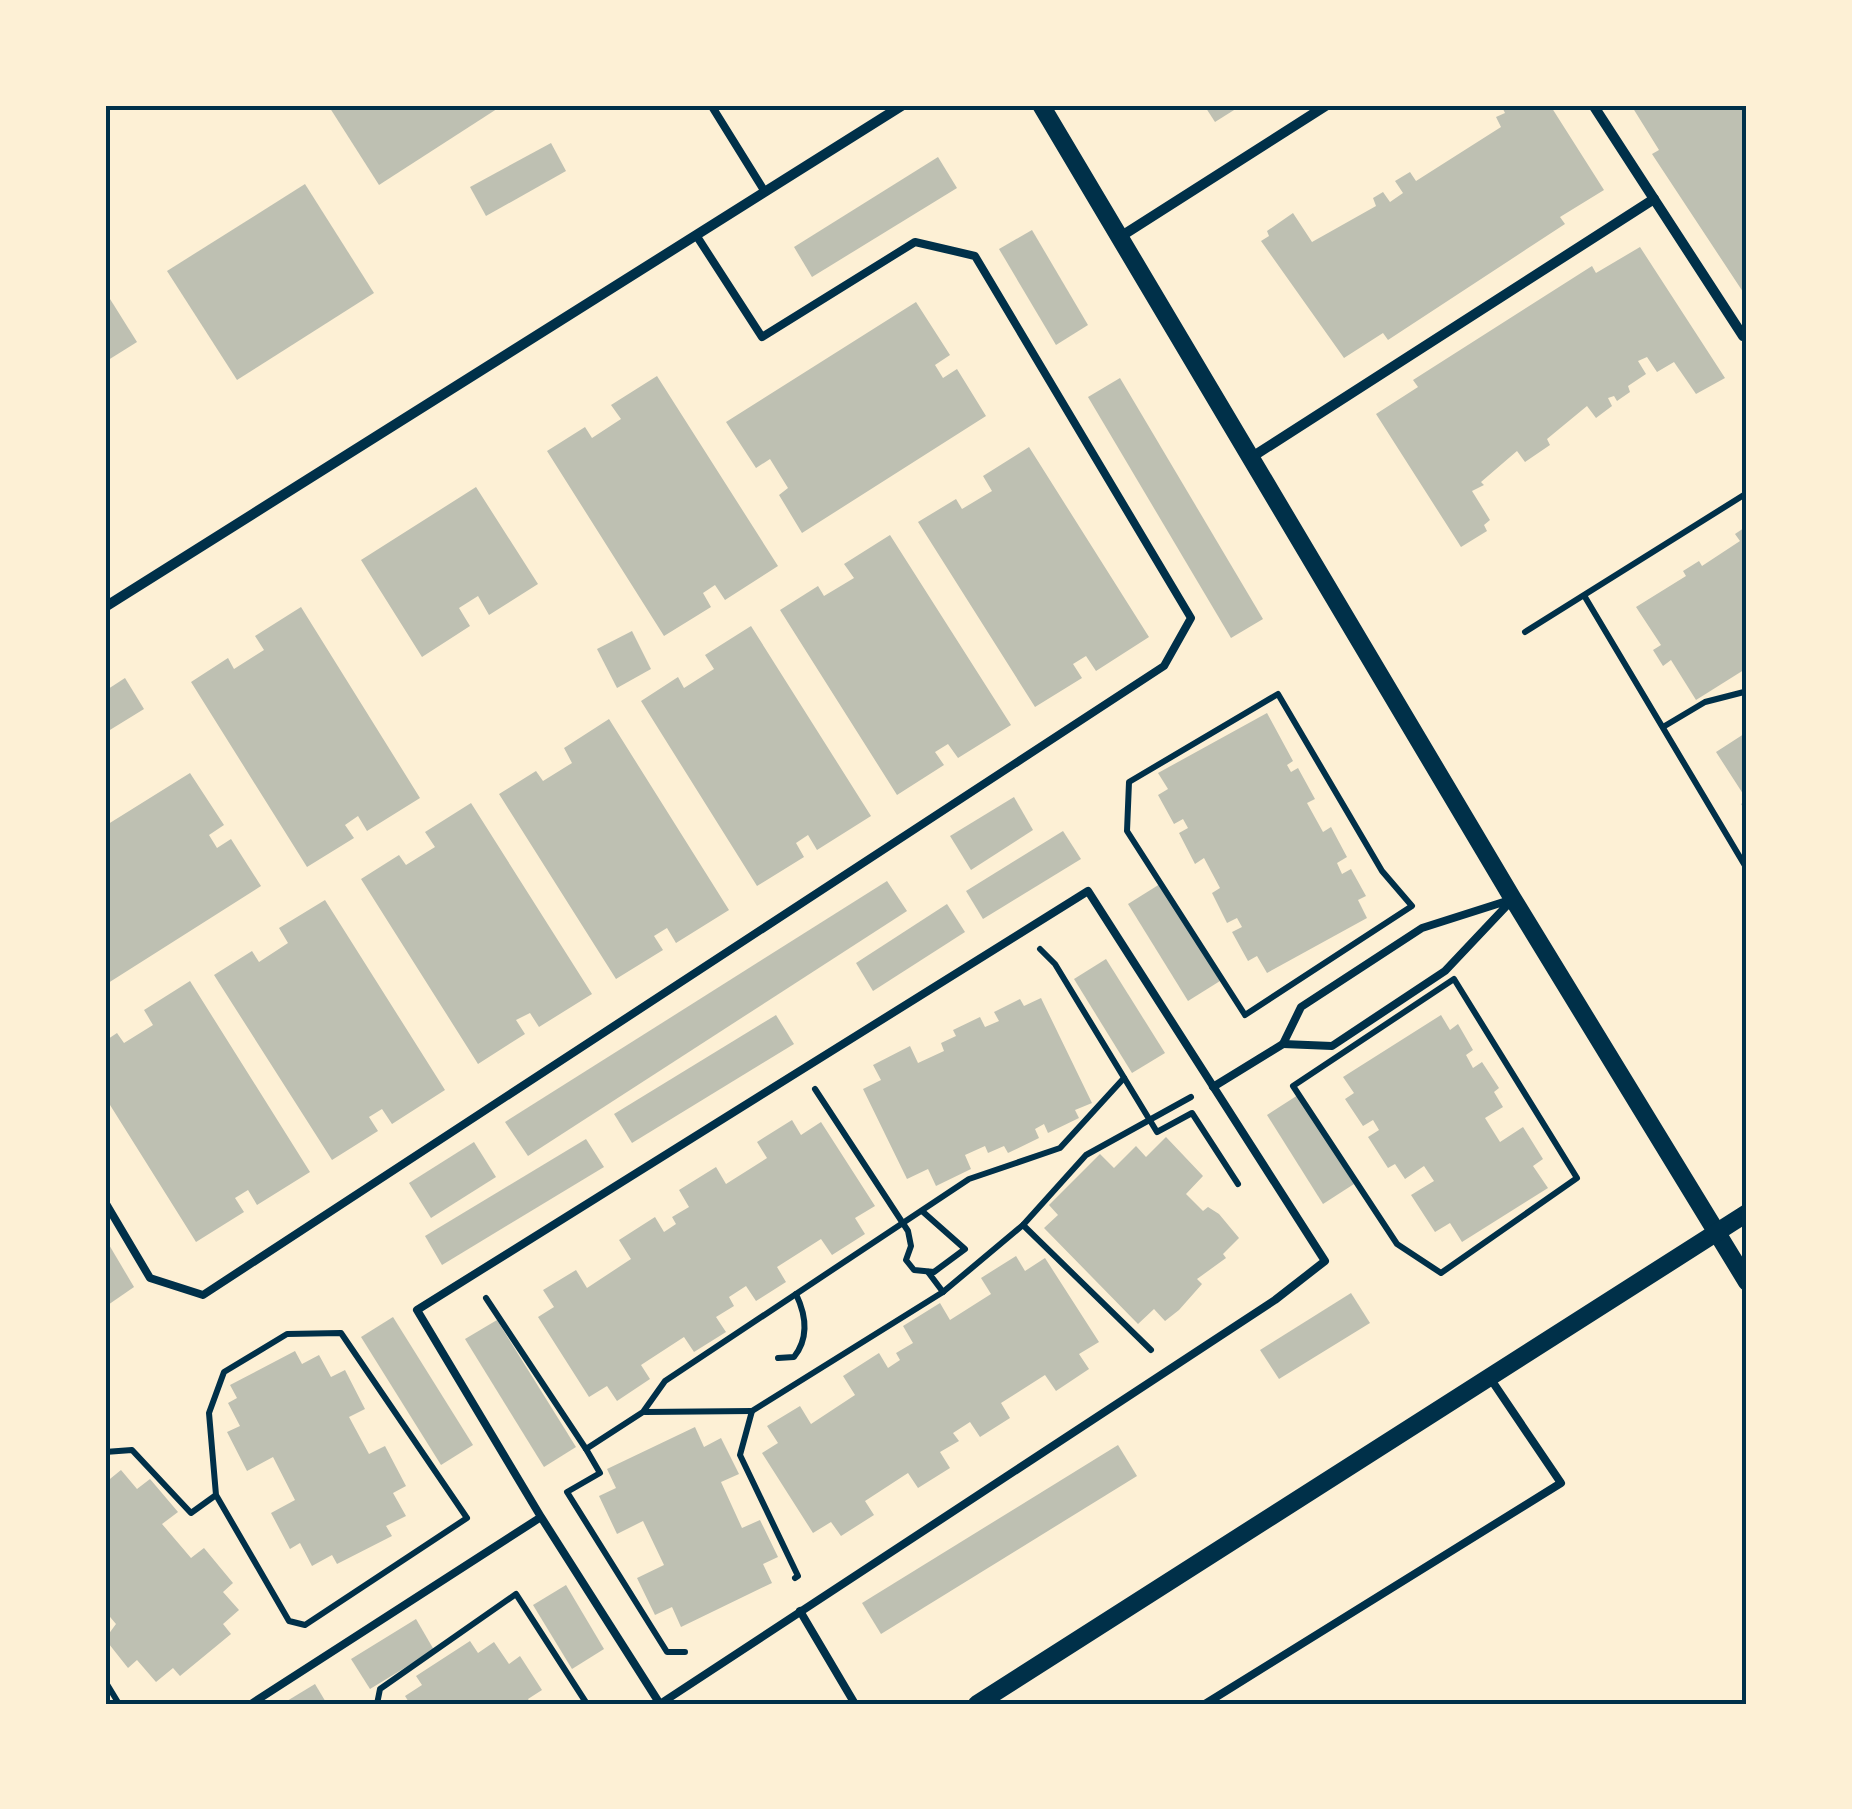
<svg xmlns="http://www.w3.org/2000/svg" width="1852" height="1809" font-family="'Sofia Sans Condensed',sans-serif">
<rect width="100%" height="100%" fill="#fdf0d5"/>
<!-- building -->
<g fill="#bec0b2">
<path d="M328 105H503L379 185Z"/>
<path d="M1204 105H1242L1215 122Z"/>
<path d="M1501 105H1550L1604 190 1560 217 1565 224 1388 340 1383 333 1344 358 1261 241 1269 236 1267 231 1293 213 1312 242 1376 206 1373 198 1383 192 1390 202 1403 193 1395 181 1410 172 1416 181 1501 127 1496 117 1505 113Z"/>
<path d="M1631 105H1747V298L1652 154 1659 150Z"/>
<path d="M551 143 566 171 486 216 470 187Z"/>
<path d="M938 157 957 188 812 277 794 247Z"/>
<path d="M305 184 374 293 237 380 167 271Z"/>
<path d="M1032 230 1088 325 1056 345 999 249Z"/>
<path d="M1640 247 1725 378 1696 394 1674 362 1657 372 1647 357 1638 361 1646 374 1628 386 1630 392 1617 401 1614 396 1608 398 1612 406 1596 418 1587 406 1547 439 1550 445 1525 462 1517 451 1481 482 1484 485 1472 491 1490 520 1484 525 1487 531 1461 547 1376 414 1418 387 1413 380 1592 266 1596 273Z"/>
<path d="M105 291 137 342 105 362Z"/>
<path d="M916 302 950 355 935 365 943 378 957 369 986 416 802 533 779 495 788 488 770 459 756 468 726 422Z"/>
<path d="M657 376 778 566 725 600 715 585 703 593 711 607 664 636 547 451 585 427 592 438 621 419 611 405Z"/>
<path d="M1120 378 1263 619 1231 638 1088 397Z"/>
<path d="M1029 447 1149 637 1096 671 1086 656 1073 664 1082 678 1035 707 918 522 956 499 962 509 992 491 983 476Z"/>
<path d="M476 487 538 584 489 615 478 596 459 608 470 626 422 657 361 560Z"/>
<path d="M1747 526V668L1696 700 1671 660 1663 666 1653 650 1661 645 1636 607 1686 576 1683 571 1699 561 1702 566 1740 541 1735 534Z"/>
<path d="M890 535 1011 725 958 758 948 744 935 752 944 765 897 795 780 610 818 586 824 596 854 578 844 564Z"/>
<path d="M301 607 420 798 367 831 358 816 345 825 354 838 307 867 191 682 228 658 234 669 264 650 255 636Z"/>
<path d="M751 626 871 816 817 850 808 835 796 843 804 857 757 886 641 701 678 677 684 688 714 669 705 655Z"/>
<path d="M632 631 651 669 617 688 597 649Z"/>
<path d="M125 678 144 709 105 733V691Z"/>
<path d="M1267 713 1293 761 1287 765 1291 772 1298 768 1315 799 1307 803 1323 832 1331 827 1347 857 1337 863 1342 874 1351 869 1366 896 1358 900 1367 918 1267 973 1257 956 1248 961 1232 932 1242 927 1237 918 1227 923 1212 893 1220 888 1204 858 1195 864 1179 833 1188 828 1183 819 1174 824 1158 795 1168 789 1158 773Z"/>
<path d="M609 719 729 910 676 943 667 928 654 936 663 950 616 979 499 794 536 771 543 781 572 763 564 748Z"/>
<path d="M1747 732V813L1741 804 1747 800 1716 752Z"/>
<path d="M190 773 224 825 209 835 217 848 231 839 261 886 105 985V826Z"/>
<path d="M1014 797 1033 830 971 870 950 836Z"/>
<path d="M471 803 592 994 539 1027 530 1013 516 1020 525 1034 478 1064 361 879 399 855 406 865 435 847 425 832Z"/>
<path d="M1063 831 1081 859 983 919 966 891Z"/>
<path d="M887 881 907 911 528 1156 505 1122Z"/>
<path d="M1160 884 1220 981 1188 1001 1128 904Z"/>
<path d="M325 900 445 1090 392 1124 382 1109 369 1117 378 1131 332 1160 214 975 252 951 259 962 288 943 279 928Z"/>
<path d="M947 904 965 932 873 991 856 963Z"/>
<path d="M1106 959 1165 1053 1132 1073 1074 979Z"/>
<path d="M190 981 310 1172 257 1205 248 1190 235 1198 244 1212 196 1242 105 1097V1041L117 1033 124 1043 153 1025 144 1010Z"/>
<path d="M1041 998 1092 1103 1075 1110 1079 1118 1048 1133 1044 1124 1035 1129 1039 1138 1008 1153 1004 1146 988 1153 985 1146 965 1155 971 1169 936 1186 928 1169 907 1179 863 1089 881 1080 873 1065 910 1046 918 1063 944 1051 941 1043 956 1036 953 1030 980 1017 985 1027 999 1021 994 1012 1020 999 1024 1006Z"/>
<path d="M776 1015 794 1044 632 1143 614 1114Z"/>
<path d="M1441 1015 1450 1030 1458 1024 1473 1050 1466 1055 1473 1068 1482 1062 1499 1088 1494 1092 1503 1107 1485 1118 1500 1142 1523 1127 1543 1159 1533 1166 1548 1188 1462 1242 1450 1223 1435 1232 1411 1195 1434 1181 1424 1166 1405 1179 1395 1164 1388 1168 1368 1137 1379 1130 1373 1120 1363 1126 1345 1099 1354 1093 1343 1077Z"/>
<path d="M1298 1095 1354 1184 1323 1204 1267 1115Z"/>
<path d="M792 1120 801 1135 821 1122 875 1206 855 1218 865 1234 832 1255 821 1239 777 1267 786 1282 756 1301 746 1286 729 1297 734 1306 716 1317 726 1332 694 1352 684 1337 641 1365 650 1379 617 1401 607 1386 589 1397 538 1317 554 1307 543 1290 576 1270 587 1288 631 1259 619 1240 655 1217 664 1232 676 1224 672 1217 689 1207 679 1190 716 1167 726 1184 767 1158 757 1142Z"/>
<path d="M1166 1137 1203 1176 1186 1194 1203 1211 1208 1207 1219 1214 1239 1238 1223 1254 1226 1258 1197 1279 1202 1284 1179 1310 1165 1321 1154 1309 1138 1324 1044 1228 1058 1215 1049 1205 1100 1154 1114 1168 1136 1146 1146 1157Z"/>
<path d="M586 1139 604 1167 442 1265 425 1236Z"/>
<path d="M474 1142 496 1177 431 1218 409 1183Z"/>
<path d="M105 1238 134 1287 105 1307Z"/>
<path d="M1016 1256 1025 1271 1045 1258 1099 1342 1079 1354 1089 1369 1056 1391 1045 1375 1001 1403 1010 1418 980 1437 970 1422 953 1433 959 1441 940 1452 950 1468 918 1488 908 1473 865 1501 874 1515 841 1536 831 1522 813 1533 762 1453 778 1443 767 1426 800 1406 811 1424 855 1395 843 1376 879 1353 888 1368 900 1360 896 1353 913 1343 903 1326 940 1303 950 1320 991 1294 981 1278Z"/>
<path d="M1351 1293 1370 1323 1279 1379 1260 1350Z"/>
<path d="M393 1317 473 1445 441 1465 361 1337Z"/>
<path d="M497 1320 576 1447 544 1467 465 1339Z"/>
<path d="M295 1351 302 1364 319 1355 331 1377 345 1370 365 1409 349 1417 369 1454 385 1446 406 1486 393 1493 406 1516 386 1526 392 1536 337 1564 332 1555 312 1566 300 1543 290 1549 271 1513 295 1500 273 1457 247 1471 227 1432 240 1426 228 1403 237 1398 230 1385Z"/>
<path d="M695 1427 704 1447 721 1438 739 1474 721 1482 742 1528 760 1520 778 1557 763 1564 772 1583 681 1627 672 1607 655 1615 637 1578 664 1565 643 1521 617 1534 599 1496 616 1488 607 1469Z"/>
<path d="M1118 1445 1137 1476 881 1634 862 1603Z"/>
<path d="M121 1470 137 1489 150 1479 178 1512 162 1524 191 1558 204 1548 233 1583 223 1592 239 1610 223 1624 231 1634 180 1676 173 1668 156 1682 137 1660 128 1668 105 1639 116 1624 105 1611V1483Z"/>
<path d="M566 1585 604 1649 572 1669 533 1605Z"/>
<path d="M416 1619 434 1650 370 1689 351 1659Z"/>
<path d="M470 1641 478 1653 494 1642 509 1664 520 1656 542 1690 528 1699 531 1704H410L405 1696 422 1685 416 1676Z"/>
<path d="M315 1684 327 1704H282Z"/>
</g>
<g fill="none" stroke-linecap="round" stroke-linejoin="round">
<!-- path -->
<g stroke="#003049" stroke-width="6">
<path d="M1585 597 1747 869"/>
<path d="M1525 632 1747 493"/>
<path d="M1278 694 1382 871 1412 906 1245 1015 1127 831 1129 782Z"/>
<path d="M1663 727 1705 702 1744 692"/>
<path d="M1040 949 1055 964 1157 1132 1192 1113 1238 1184"/>
<path d="M1454 979 1577 1178 1441 1273 1397 1244 1293 1086Z"/>
<path d="M815 1089 908 1231 911 1246 906 1260 914 1270 934 1272 965 1249 922 1211"/>
<path d="M1023 1225 1151 1350"/>
<path d="M928 1272 943 1292 1023 1225 1086 1155 1191 1097"/>
<path d="M486 1298 586 1449 643 1412 665 1381 969 1179 1060 1148 1124 1078"/>
<path d="M778 1358 794 1357C809 1338 806 1315 796 1294"/>
<path d="M645 1412 752 1411"/>
<path d="M586 1449 600 1473 567 1492 667 1652H685"/>
<path d="M105 1452 132 1450 191 1513 216 1495 289 1621 305 1625 467 1518 341 1333 287 1334 224 1372 209 1413 216 1495"/>
<path d="M795 1578 798 1576 740 1455 752 1411 943 1292"/>
<path d="M105 1681 119 1704"/>
<path d="M377 1704 380 1689 516 1594 587 1704"/>
</g>
<!-- service -->
<g stroke="#003049" stroke-width="8">
<path d="M711 105 765 192"/>
<path d="M1513 899 1445 971 1332 1046 1283 1044 1301 1007 1422 928Z"/>
<path d="M1213 1087 1283 1044"/>
<path d="M105 1202 150 1278 203 1295 1164 666 1191 618 975 256 915 242 762 337 696 235"/>
<path d="M800 1611 855 1704"/>
<path d="M251 1704 541 1517 417 1310 1088 891 1325 1261 1275 1300 660 1704 541 1517"/>
<path d="M1205 1704 1561 1483 1490 1378"/>
</g>
<!-- minor -->
<g stroke="#003049" stroke-width="10">
<path d="M1654 199 1743 336"/>
<path d="M1120 237 1327 105"/>
<path d="M1252 457 1654 199 1593 105"/>
<path d="M105 607 903 105"/>
</g>
<!-- tertiary -->
<g stroke="#003049" stroke-width="18">
<path d="M1041 105 1513 899 1747 1282"/>
<path d="M977 1704 1747 1213"/>
</g>
</g>
<!-- border -->
<rect width="1852" height="1809" fill="none" stroke="#fdf0d5" stroke-width="215"/>
<rect x="108" y="108" width="1636" height="1594" fill="none" stroke="#003049" stroke-width="4"/>
</svg>
